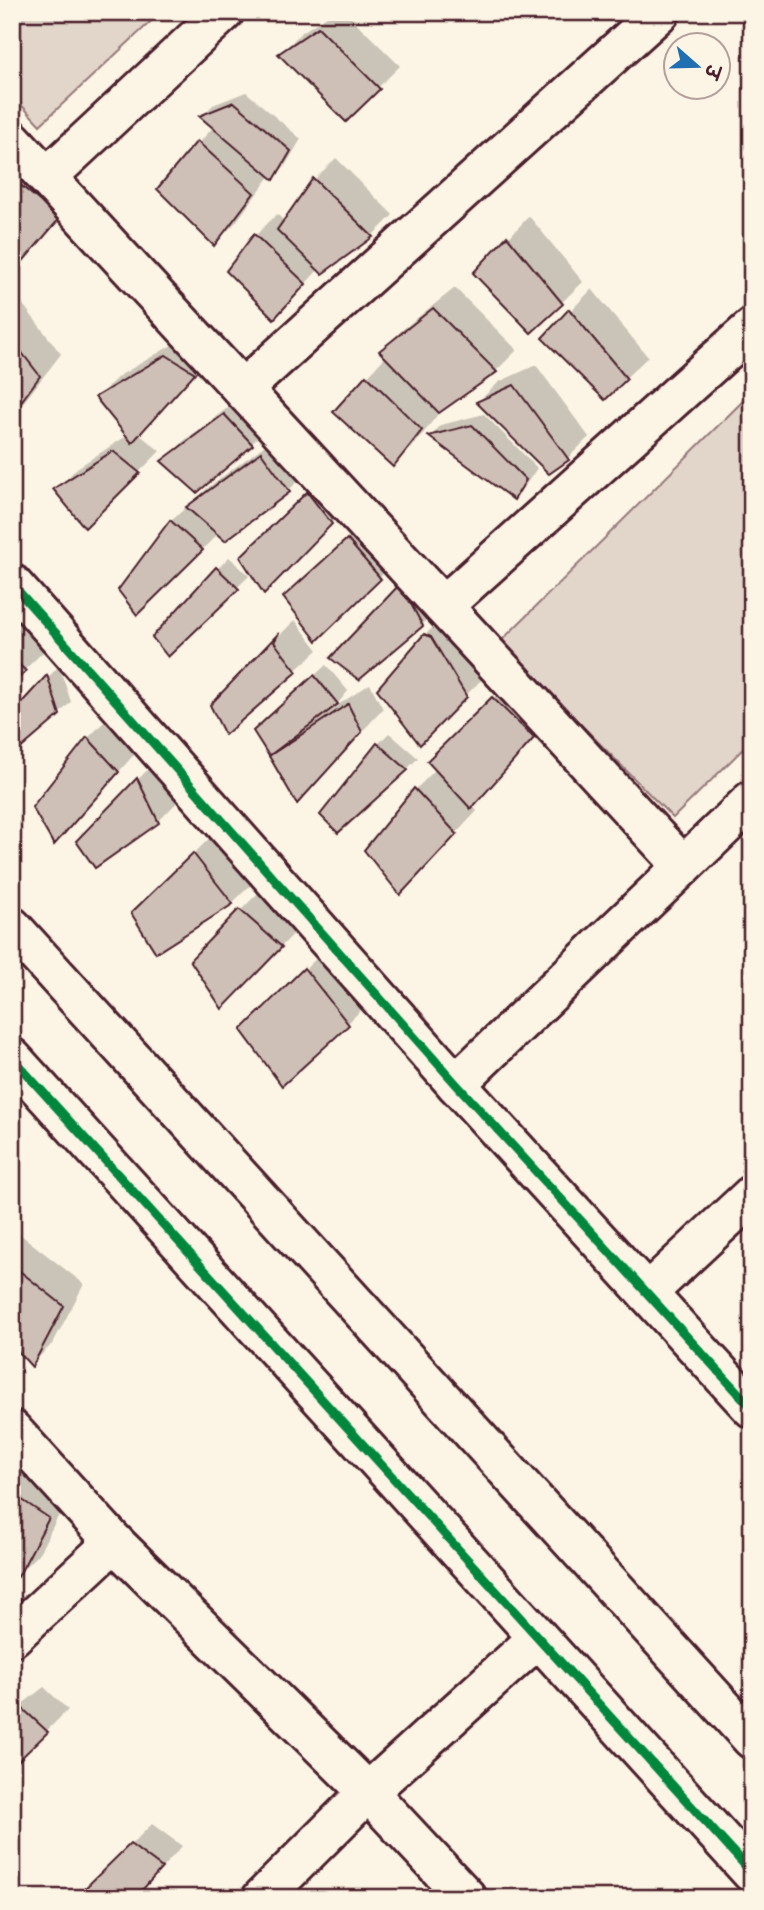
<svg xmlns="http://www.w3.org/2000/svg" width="764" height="1910" font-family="'Comic Neue','Playpen Sans Deva',sans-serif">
<rect width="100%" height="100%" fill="#fcf5e5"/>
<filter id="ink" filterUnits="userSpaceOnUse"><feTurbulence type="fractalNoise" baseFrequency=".0143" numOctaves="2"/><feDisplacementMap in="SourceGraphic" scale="14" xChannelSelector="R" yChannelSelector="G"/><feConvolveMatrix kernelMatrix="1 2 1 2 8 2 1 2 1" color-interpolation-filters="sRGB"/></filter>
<g filter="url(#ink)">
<!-- green -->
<g fill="#e2d5ca" stroke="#967a7a" stroke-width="2">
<path d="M12 12H161L40 125 12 95Z"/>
<path d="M752 392V740L673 818 500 642Z"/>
</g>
<!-- shadow -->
<g fill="#0003">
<path d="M333 12H345L400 66 346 119 280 54 301 33Z"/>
<path d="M246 92 301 139 285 166 274 177 271 175 235 223 214 244 159 189 214 126 202 116 213 105Z"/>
<path d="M30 154 80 196 12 274V172Z"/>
<path d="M336 158 393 215 372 236 319 269 295 295 228 271 256 235 277 214 285 222 315 179Z"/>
<path d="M529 216 583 282 561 303 476 273Z"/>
<path d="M455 288 517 350 496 371 441 410 415 444 393 465 335 412 386 356 381 351 402 330Z"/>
<path d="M592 289 648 357 605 397 544 338Z"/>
<path d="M18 298 61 354 12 417V303Z"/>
<path d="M189 335 215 351 139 434 160 451 86 526 56 490 77 468 128 435 97 397 119 376Z"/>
<path d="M536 365 589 437 568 458 549 472 478 402 499 382Z"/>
<path d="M246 394 273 422 251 444 164 461 185 440Z"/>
<path d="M484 414 537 468 525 486 514 497 431 436 441 425Z"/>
<path d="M283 432 310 469 288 491 219 533 137 613 171 521 210 486Z"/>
<path d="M315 487 352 502 264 591 261 540Z"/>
<path d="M369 519 401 556 317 638 306 576Z"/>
<path d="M229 557 249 576 168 655 154 637Z"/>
<path d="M402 585 443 603 422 624 359 678Z"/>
<path d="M447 614 487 674 420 742 425 635Z"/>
<path d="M12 617 46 649 12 682Z"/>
<path d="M295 620 318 650 226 732 274 641Z"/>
<path d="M326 665 348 691 335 707 370 684 383 709 297 802 269 754 266 720Z"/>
<path d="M59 666 71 702 59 714 12 715Z"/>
<path d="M515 677 554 716 472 805 477 811 421 871 366 850 416 789 436 769 429 761Z"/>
<path d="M109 717 139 749 75 821 34 807 88 738Z"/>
<path d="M389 733 418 758 407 769 378 744Z"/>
<path d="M159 758 179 800 158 822 78 841Z"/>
<path d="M215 833 254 882 232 903 157 951 155 891Z"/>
<path d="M262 889 302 925 243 986 240 911Z"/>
<path d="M327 948 369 1002 348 1023 243 1030Z"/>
<path d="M12 1228 84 1284 53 1343 32 1364 12 1342Z"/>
<path d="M12 1458 69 1496 39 1553 18 1574 12 1569Z"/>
<path d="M44 1687 68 1710 12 1764V1712Z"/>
<path d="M152 1824 182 1846 135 1898H77Z"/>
</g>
<!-- building -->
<g fill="#cfc0b7" stroke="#4a1f2b" stroke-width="2">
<path d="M318 27 380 89 346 122 278 54Z"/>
<path d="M234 102 291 151 274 180 199 116Z"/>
<path d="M197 141 254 193 214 246 157 189Z"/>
<path d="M12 178 60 218 12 274Z"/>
<path d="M313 178 373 237 322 274 277 230Z"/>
<path d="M254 234 306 284 274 319 226 271Z"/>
<path d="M507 236 563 304 531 333 473 273Z"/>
<path d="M433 308 497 372 439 413 379 351Z"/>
<path d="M569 309 627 379 605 400 542 338Z"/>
<path d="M12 340 40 376 12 414Z"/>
<path d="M166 355 195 373 132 443 95 397Z"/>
<path d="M366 375 422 430 393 467 333 412Z"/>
<path d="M514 385 569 460 549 474 476 402Z"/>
<path d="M224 414 253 445 197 493 161 461Z"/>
<path d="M472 425 526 480 514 500 428 436Z"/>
<path d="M113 451 140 473 85 528 53 489Z"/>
<path d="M261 452 290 492 225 541 186 507Z"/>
<path d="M307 492 332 524 264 594 240 557Z"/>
<path d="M170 520 203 550 137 615 118 590Z"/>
<path d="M347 539 381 579 317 641 283 597Z"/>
<path d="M216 567 239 589 168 657 152 637Z"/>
<path d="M400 584 423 626 359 680 330 658Z"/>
<path d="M279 633 274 642 297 672 225 735 210 705Z"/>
<path d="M424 634 431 637 467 697 420 745 377 689Z"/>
<path d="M12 658 26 671 12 684Z"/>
<path d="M47 675 60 715 12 756V713Z"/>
<path d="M314 675 338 704 269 756 253 731Z"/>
<path d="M492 697 534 738 471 809 427 761Z"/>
<path d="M348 704 362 732 297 804 269 756Z"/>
<path d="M87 737 119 772 54 845 32 807Z"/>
<path d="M377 743 408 770 338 833 320 815Z"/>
<path d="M137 778 159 823 95 868 76 841Z"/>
<path d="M414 788 457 834 400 895 364 850Z"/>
<path d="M193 853 233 904 156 953 131 913Z"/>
<path d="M239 909 282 947 222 1009 190 960Z"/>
<path d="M304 968 349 1025 282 1086 241 1030Z"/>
<path d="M12 1265 64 1306 32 1367 12 1345Z"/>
<path d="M12 1493 49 1518 18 1577 12 1572Z"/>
<path d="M21 1707 48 1732 12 1767V1714Z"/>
<path d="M130 1844 162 1868 135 1898H75Z"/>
</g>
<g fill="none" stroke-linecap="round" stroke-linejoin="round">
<defs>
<g id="minor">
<path d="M12 140 683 866"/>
<path d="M47 177 224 12"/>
<path d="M243 389 660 12"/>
<path d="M12 584 456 1084 752 1408"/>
<path d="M443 606 752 328"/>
<path d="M12 927 752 1739"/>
<path d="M12 1058 752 1873"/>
<path d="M456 1084 752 800"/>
<path d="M647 1293 752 1195"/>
<path d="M12 1430 114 1542 368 1792 467 1898"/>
<path d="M12 1637 114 1542"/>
<path d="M262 1898 368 1792 538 1638"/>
</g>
</defs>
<!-- minor casing -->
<use href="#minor" stroke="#4a1f2b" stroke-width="44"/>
<!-- minor -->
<use href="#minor" stroke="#fcf5e5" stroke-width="38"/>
<defs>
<g id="cycleway">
<path d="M12 584 456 1084 752 1408"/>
<path d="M12 1058 752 1873"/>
</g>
</defs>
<!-- cycleway casing -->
<use href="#cycleway" stroke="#fcf5e5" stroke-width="13"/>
<!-- cycleway -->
<use href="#cycleway" stroke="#00873e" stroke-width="9"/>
</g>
</g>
<!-- margin -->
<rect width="764" height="1910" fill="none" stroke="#fcf5e5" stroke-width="42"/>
<rect x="21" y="21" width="722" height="1868" fill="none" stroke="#4a1f2b" stroke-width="2.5" filter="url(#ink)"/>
<!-- north arrow -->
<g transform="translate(697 66) rotate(110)"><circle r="33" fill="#fcf5e5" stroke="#b59f9b" stroke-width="2"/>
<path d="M0-5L12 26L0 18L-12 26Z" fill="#1f6fb2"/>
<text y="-10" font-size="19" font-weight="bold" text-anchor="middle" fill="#4a1f2b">उ</text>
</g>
</svg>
